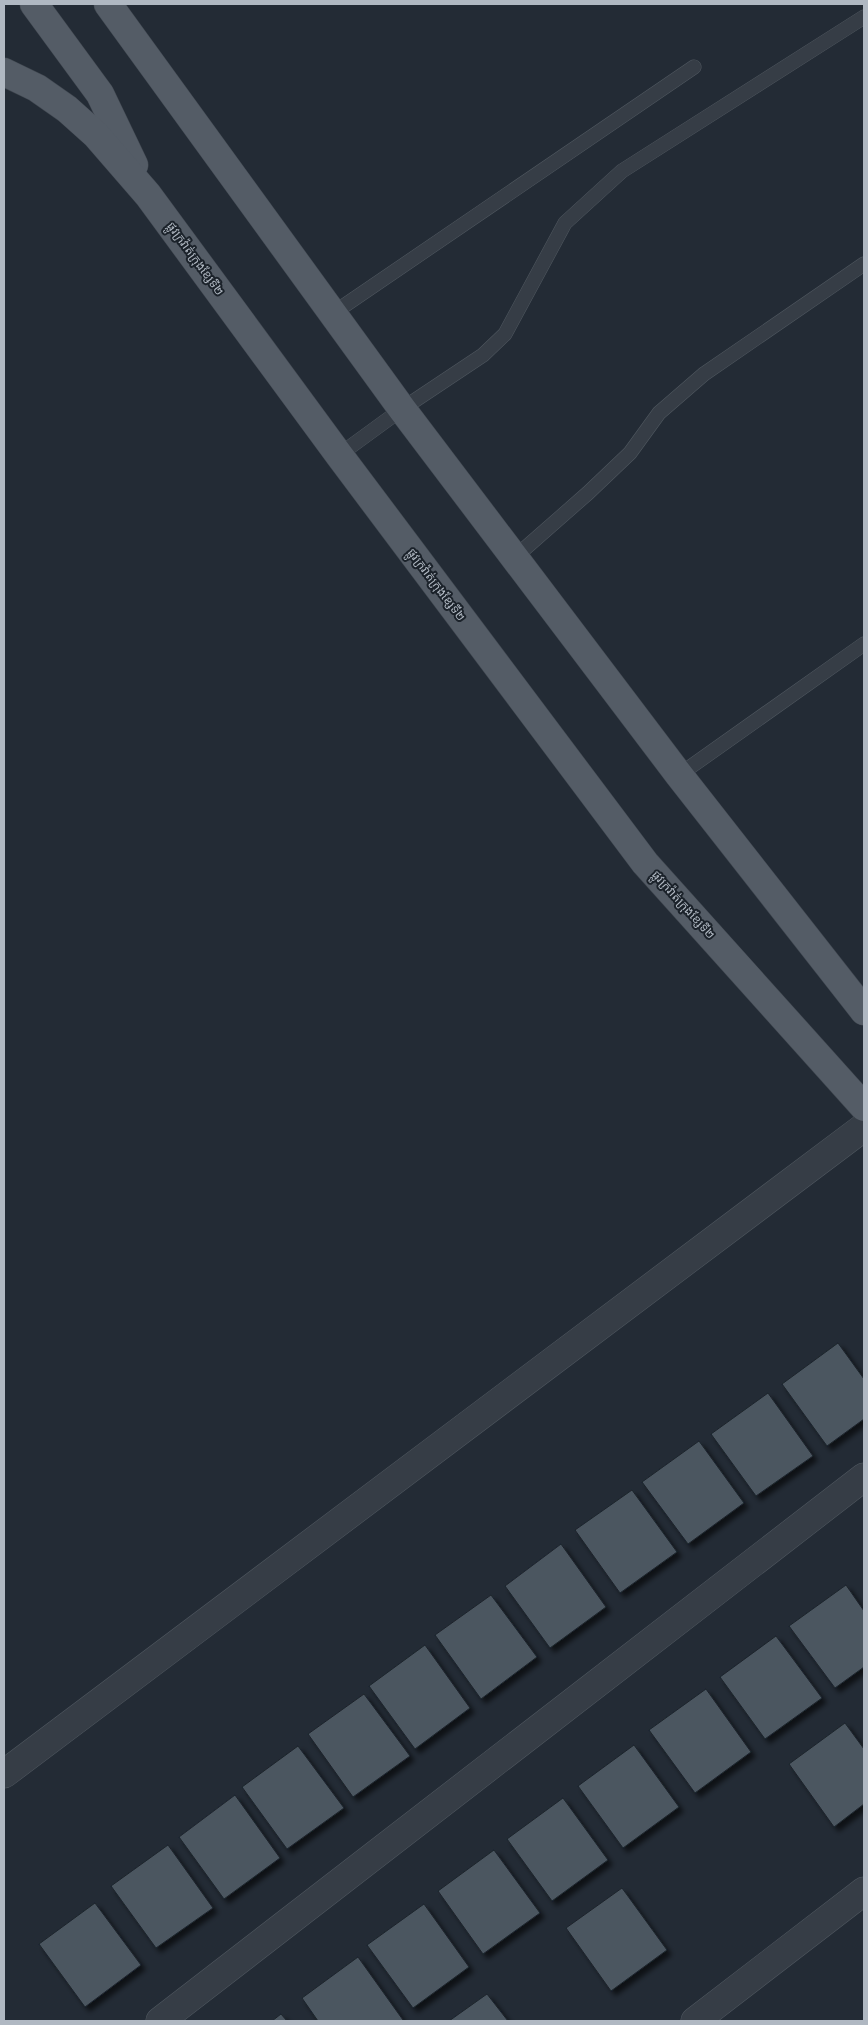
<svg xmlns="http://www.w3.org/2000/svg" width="868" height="2025" font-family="'Source Sans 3','Noto Sans Khmer',sans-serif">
<defs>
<filter id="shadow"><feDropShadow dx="4.5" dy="4.5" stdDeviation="2.5" flood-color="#0009"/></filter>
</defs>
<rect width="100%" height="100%" fill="#232b35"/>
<!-- building -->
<g fill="#4b5660" stroke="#1d242c" filter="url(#shadow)">
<path d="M838 1343 864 1379V1419L827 1446 782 1384Z"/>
<path d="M768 1393 813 1456 756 1496 711 1434Z"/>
<path d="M699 1441 744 1503 688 1544 642 1482Z"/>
<path d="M632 1490 677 1552 620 1593 575 1530Z"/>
<path d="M561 1544 606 1607 550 1648 505 1586Z"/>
<path d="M846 1585 864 1611V1667L835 1688 789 1626Z"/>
<path d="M491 1595 537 1657 481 1699 435 1635Z"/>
<path d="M776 1636 822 1698 765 1739 720 1677Z"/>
<path d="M425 1645 470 1708 415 1749 369 1686Z"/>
<path d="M706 1689 751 1752 695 1793 649 1730Z"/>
<path d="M364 1694 410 1756 353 1797 308 1734Z"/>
<path d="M845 1723 864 1749V1804L834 1827 789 1764Z"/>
<path d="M634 1745 679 1807 623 1848 578 1786Z"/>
<path d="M298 1746 344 1808 287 1849 242 1787Z"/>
<path d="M235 1795 280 1858 224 1899 179 1837Z"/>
<path d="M563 1798 608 1860 552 1901 507 1839Z"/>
<path d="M168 1845 213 1908 156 1948 111 1886Z"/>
<path d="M494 1850 540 1913 483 1954 438 1891Z"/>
<path d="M622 1888 667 1950 611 1991 566 1928Z"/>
<path d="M95 1903 141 1965 85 2007 39 1944Z"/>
<path d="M424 1904 469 1967 413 2008 367 1945Z"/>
<path d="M358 1957 403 2020 402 2021H318L302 1998Z"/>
<path d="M487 1994 508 2021H449Z"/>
<path d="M281 2014 287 2021H272Z"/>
</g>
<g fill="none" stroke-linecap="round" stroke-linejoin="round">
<defs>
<g id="service">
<path d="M332 314 694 67"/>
<path d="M339 455 402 409 483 355 505 334 565 223 622 171 864 17"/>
<path d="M514 558 588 493 630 453 659 413 704 374 864 264"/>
<path d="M679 775 864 644"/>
</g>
<g id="minor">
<path d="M4 1774 864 1127"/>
<path d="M160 2021 864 1477"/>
<path d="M695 2021 864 1891"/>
</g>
<g id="primary">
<path d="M34 4 100 94 134 165"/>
<path d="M108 4 402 409 679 775 864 1011"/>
<path d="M4 72 37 88 67 109 96 135 148 195 339 455 645 863 864 1107"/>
</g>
</defs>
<!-- service casing -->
<use href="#service" stroke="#505860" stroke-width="15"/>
<!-- minor casing -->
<use href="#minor" stroke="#505860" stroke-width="29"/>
<!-- primary casing -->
<use href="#primary" stroke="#3f464f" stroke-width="29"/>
<!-- service -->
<use href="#service" stroke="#363d46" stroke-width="14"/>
<!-- minor -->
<use href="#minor" stroke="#363d46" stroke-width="28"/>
<!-- primary -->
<use href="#primary" stroke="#545c66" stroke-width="28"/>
</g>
<g text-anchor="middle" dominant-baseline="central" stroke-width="4" stroke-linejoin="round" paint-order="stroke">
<!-- street labels -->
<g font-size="12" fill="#b0b8c2" stroke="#1b222a">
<text transform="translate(195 259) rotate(54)">ផ្លូវក្រវ៉ាត់ក្រុងខ្សែទី២</text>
<text transform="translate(436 585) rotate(53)">ផ្លូវក្រវ៉ាត់ក្រុងខ្សែទី២</text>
<text transform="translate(683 905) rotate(48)">ផ្លូវក្រវ៉ាត់ក្រុងខ្សែទី២</text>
</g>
</g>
<!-- border -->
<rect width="868" height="2025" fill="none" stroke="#b0b8c2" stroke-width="10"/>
</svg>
